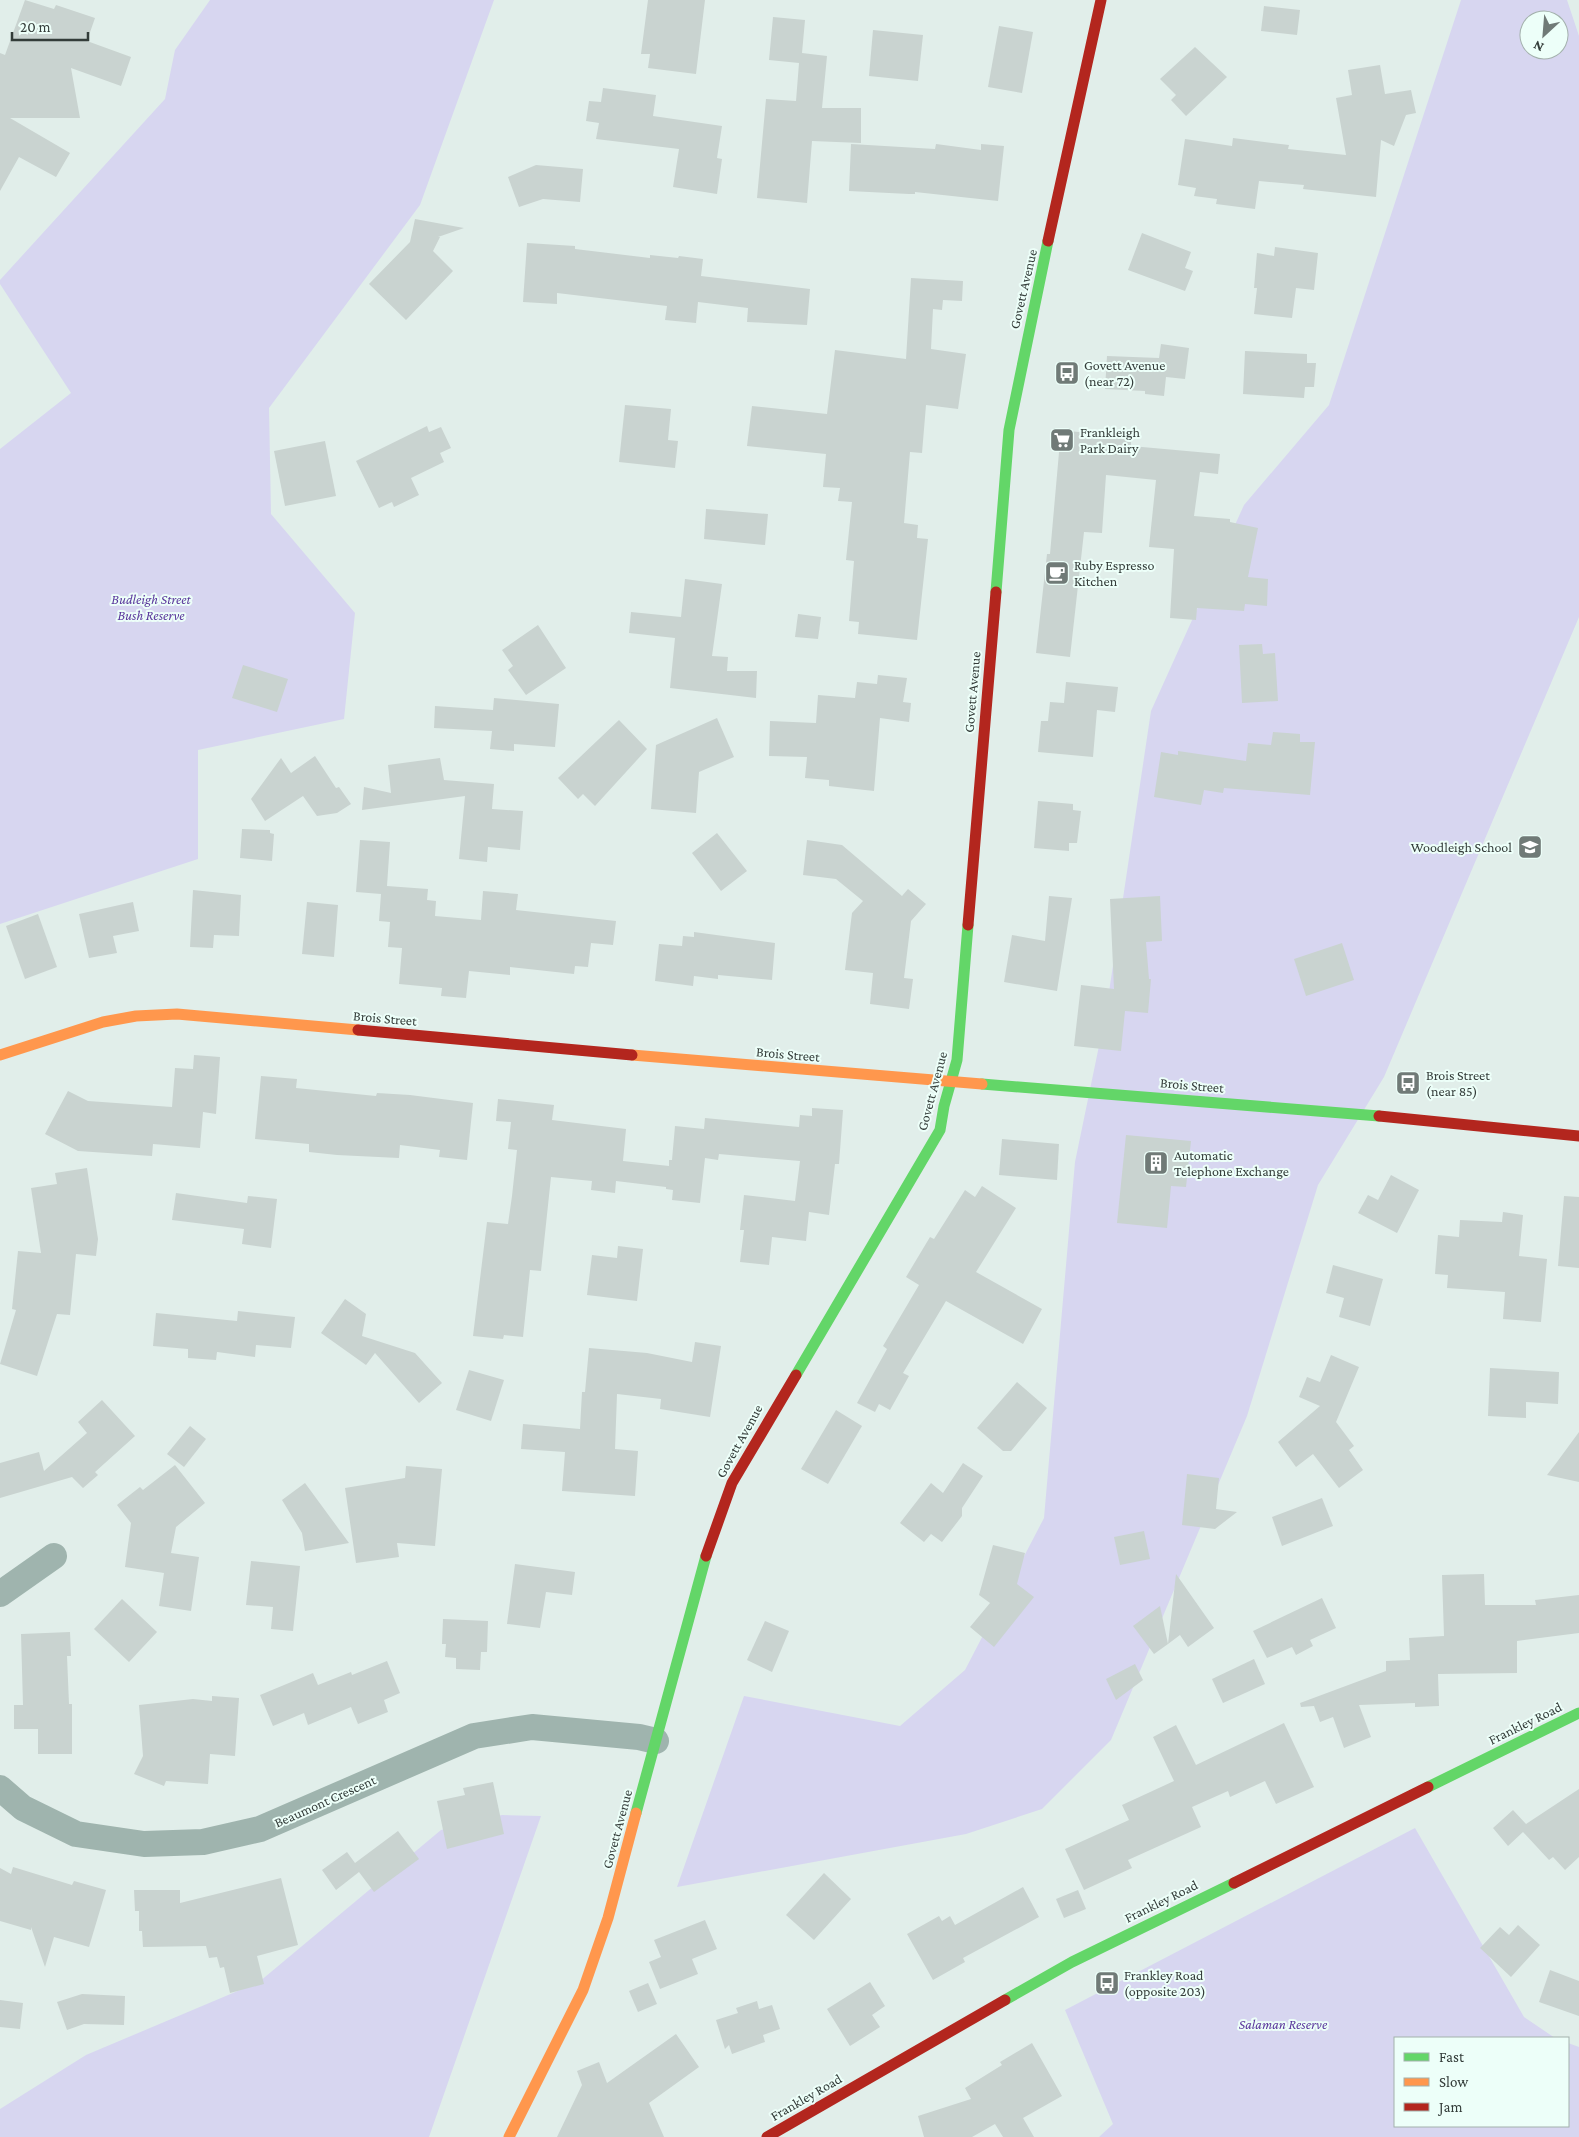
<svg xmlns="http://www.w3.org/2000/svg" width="1579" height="2137" font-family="'Crimson Pro',serif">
<rect width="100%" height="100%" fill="#e1eeea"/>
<!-- green -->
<g fill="#d7d6f0" fill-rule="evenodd">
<path d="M210 0H494L420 205 269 408 271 514 355 613 344 719 198 750V859L0 924V449L71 393 0 284V280L165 99 175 50Z"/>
<path d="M1461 0H1567L1579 36V617L1384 1077 1318 1185 1247 1416 1111 1740 1042 1809 966 1834 677 1887 744 1696 900 1726 965 1670 1044 1518 1075 1162 1106 1012 1151 711 1244 505 1329 405ZM1529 20H1559V50H1529Z"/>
<path d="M502 1815 541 1816 429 2137H0V2109L86 2055 259 1982 441 1830Z"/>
<path d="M1415 1828 1524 2017 1555 2038H1395V2126H1568V2043L1579 2047V2137H1099L1113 2124 1065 2010Z"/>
</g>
<!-- building -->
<g fill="#c9d3d0">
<path d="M25 0 54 9 56 5 95 18 87 41 131 57 121 86 71 68 80 118H10L70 153 56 177 19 157 0 191V53L5 55Z"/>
<path d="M648 0H705L696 74 648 68 650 54H641Z"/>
<path d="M1264 6 1300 10 1297 35 1261 31Z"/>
<path d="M773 17 805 20 802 53 827 56 822 108H861V143L812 141 807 203 757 198 766 99 796 101 799 63 769 60Z"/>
<path d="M999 26 1033 32 1022 93 988 87Z"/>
<path d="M873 30 923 35 918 81 869 76Z"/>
<path d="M1195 47 1227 77 1186 116 1171 100 1176 95 1160 79Z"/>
<path d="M1380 65 1385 94 1411 90 1416 113 1406 115 1394 146 1381 140 1376 197 1303 189 1304 185 1259 181 1255 209 1216 204 1217 199 1194 196 1196 188 1178 185 1185 139 1232 146 1233 138 1289 145 1288 149 1346 155 1336 98 1352 95 1348 70Z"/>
<path d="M603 88 656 95 653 116 722 126 717 158 722 159 717 194 673 187 679 149 596 139 599 123 586 121 589 101 601 102Z"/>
<path d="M851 144 935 149 936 144 981 150V144L1004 146 998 201 915 192V194H909L849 191Z"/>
<path d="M536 165 583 169 580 202 543 199 519 207 508 177Z"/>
<path d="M415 219 464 228 438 237H440L433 251 453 271 406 320 369 284 410 242Z"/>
<path d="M1142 233 1191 252 1185 268 1193 271 1185 291 1128 270Z"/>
<path d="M527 243 575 246V249L650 258V255L678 258 679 256 703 259 701 276 810 289 807 325 747 322 748 308 698 302 696 323 665 320 667 306 557 293V304L523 302Z"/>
<path d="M1275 247 1318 253 1314 290 1296 288 1292 318 1254 314 1257 288H1254L1257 253 1274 256Z"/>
<path d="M911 278 963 281 962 301 943 300 942 310 933 309 931 349 966 354 958 409 926 405 922 453 910 452 904 523 918 525 917 538 928 539 917 640 858 634 859 622 849 621 854 561 846 560 852 502 838 501 840 488 823 487 826 454 747 446 752 406 827 414 835 350 906 359Z"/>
<path d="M1161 344 1189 348 1185 379 1166 377 1164 396 1145 394V391L1105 389 1107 356 1159 358Z"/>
<path d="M1245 351 1307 354V363H1316L1314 387H1305L1304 398 1243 394Z"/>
<path d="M625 405 671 409 668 440 678 441 675 468 619 462Z"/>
<path d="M427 426 429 432 441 427 451 448 440 453 444 462 411 478 419 495 394 507 392 502 379 508 356 461Z"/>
<path d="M1061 430 1131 438V446L1220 454 1218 474 1200 472 1194 516 1230 519V522L1258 528 1248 577 1268 579 1267 606 1245 604 1244 611 1197 608 1196 620 1170 618 1174 549 1149 547 1156 480 1106 475 1102 533 1084 532 1070 657 1036 653 1047 554H1050Z"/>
<path d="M325 441 336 496 285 506 274 451Z"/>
<path d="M706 509 768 514 765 545 704 539Z"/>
<path d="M685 579 722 584 712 656 728 657 727 671H757L756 698 670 688 675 638 629 633 631 612 681 617Z"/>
<path d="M798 614 821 617 818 639 795 637Z"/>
<path d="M538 625 566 668 526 695 508 670 513 666 502 650Z"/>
<path d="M1262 644 1263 654 1275 653 1278 701 1242 703 1239 645Z"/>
<path d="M243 665 288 679 277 712 232 698Z"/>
<path d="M878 675 907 678 903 702 911 703 909 722 880 718 874 791 829 786V780L805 778 807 757 769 756 770 721 816 723 818 695 855 698 857 682 877 684Z"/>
<path d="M1066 682 1118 687 1115 712 1097 710 1093 757 1038 752 1041 721H1048L1050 702 1064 703Z"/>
<path d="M494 698 559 704 555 747 514 744V751L490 749 492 731 434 728 435 706 493 710Z"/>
<path d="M717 718 734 757 699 772 696 813 651 809 656 745Z"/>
<path d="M619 720 647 749 595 806 583 794 578 799 558 778Z"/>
<path d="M1273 732 1300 734V742H1315L1310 795 1224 788 1223 793 1204 790 1201 805 1154 797 1161 752 1178 755V751L1246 761 1248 743 1271 745Z"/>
<path d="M315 756 336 788 339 787 351 804 337 813 317 816 303 796 265 821 251 799 281 758 291 773Z"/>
<path d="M440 758 444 780 494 784 492 809 523 811 520 850 488 847 487 862 459 859 465 796 362 810 364 787 391 793 388 765Z"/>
<path d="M1038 801 1073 804V810L1081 811 1077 843H1069V851L1034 848Z"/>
<path d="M242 829 270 830V833L274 834 272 861 240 858Z"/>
<path d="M717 833 747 871 721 891 692 853Z"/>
<path d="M360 840 390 842 387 886 428 889 427 900 436 901 435 916 481 920 483 891 518 894 516 910 616 921 613 945 591 943 588 967 575 966 574 974 510 967V975L469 971 466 998 441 996 442 988 399 984 402 948 388 947 390 922 379 921 381 894 356 892Z"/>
<path d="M807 840 842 845 902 896 908 889 926 904 911 921 904 978 913 979 909 1009 870 1004 873 973 845 970 852 913 863 901 836 879 803 875Z"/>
<path d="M193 890 241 895 239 936 214 935 213 948 190 947Z"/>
<path d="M1049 896 1072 898 1057 991 1004 982 1012 935 1045 941Z"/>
<path d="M1160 896 1162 941 1146 942 1149 979H1151L1148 1013 1125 1011 1121 1051 1074 1046 1081 985 1114 989 1110 899Z"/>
<path d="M133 902 139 931 113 936 117 953 89 958 79 914Z"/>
<path d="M307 902 338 905 334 957 302 954Z"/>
<path d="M38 914 57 967 25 979 6 926Z"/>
<path d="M694 932 775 943 772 980 718 975V979L694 976 693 986 655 981 659 944 682 946 683 936 694 937Z"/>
<path d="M1342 943 1354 980 1306 996 1294 959Z"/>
<path d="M194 1055 220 1057 216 1114 203 1112 200 1148 153 1144 152 1156 78 1151 45 1134 68 1091 88 1101 172 1107 175 1068 193 1069Z"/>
<path d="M261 1076 297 1079 296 1088 376 1096 377 1093 410 1095 473 1103 467 1160 439 1157 440 1150 400 1145 399 1158 337 1155 309 1152V1144L255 1139Z"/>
<path d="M498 1099 554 1105 552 1120 626 1129 623 1161 669 1166V1160H672L675 1126 704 1129 705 1118 799 1127 800 1115 812 1116V1108L843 1110 839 1164H835L829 1215 809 1212 806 1241 772 1237 769 1265 740 1262 744 1230H740L744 1195 795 1201 800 1161 719 1154 718 1160 705 1158 700 1203 672 1200 673 1190 666 1189V1187L616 1181 615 1193 591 1190 592 1181 551 1177 541 1271 530 1270 523 1337 504 1335 503 1339 473 1336 487 1222 508 1224 512 1196 517 1150 508 1149 511 1122 496 1121Z"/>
<path d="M1126 1135 1191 1141 1186 1187 1171 1186 1167 1228 1117 1223Z"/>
<path d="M1002 1139 1059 1144 1057 1180 999 1175Z"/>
<path d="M87 1168 98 1239 96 1256 76 1254 70 1315 57 1314 37 1376 0 1364 16 1310 12 1309 18 1251 41 1253 31 1188 57 1184 55 1173Z"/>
<path d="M1391 1175 1419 1190 1397 1233 1358 1213 1368 1195 1378 1200Z"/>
<path d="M982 1186 1016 1208 976 1272 1042 1309 1023 1344 946 1301 903 1373 909 1376 890 1410 879 1404 875 1412 857 1403 887 1349 883 1346 919 1285 906 1277 930 1237 934 1239 965 1190 975 1197Z"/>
<path d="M176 1193 247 1203 248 1196 277 1199 271 1248 242 1244 244 1229 172 1220Z"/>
<path d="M1564 1196 1579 1197V1268L1558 1266Z"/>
<path d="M1503 1212 1523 1215 1519 1256 1547 1259 1541 1322 1503 1319 1505 1292 1447 1288 1448 1275 1435 1274 1438 1235 1459 1237 1460 1220 1502 1222Z"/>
<path d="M618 1246 643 1249 637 1301 587 1295 592 1255 617 1258Z"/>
<path d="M1333 1265 1383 1279 1370 1326 1339 1317 1344 1298 1326 1293Z"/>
<path d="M345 1299 366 1314 362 1336 415 1353 442 1383 419 1403 375 1353 366 1365 321 1333Z"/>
<path d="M238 1311 295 1317 291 1348 256 1345 255 1357 217 1352 216 1360 188 1358V1349L153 1346 156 1313 237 1321Z"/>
<path d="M695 1342 721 1346 710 1417 660 1409 661 1399 617 1394 615 1449 638 1451 635 1496 562 1491 565 1452 521 1449 523 1424 580 1429 582 1392H585L589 1348 647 1353 692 1362Z"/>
<path d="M1331 1355 1359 1367 1336 1422 1354 1446 1349 1450 1363 1470 1339 1488 1313 1454 1296 1467 1278 1442 1320 1406 1299 1397 1307 1377 1320 1382Z"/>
<path d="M1490 1368 1559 1372 1558 1404 1526 1402V1418L1488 1416Z"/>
<path d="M469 1370 504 1380 491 1421 456 1410Z"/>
<path d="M1017 1382 1047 1408 1011 1451H1003L977 1428Z"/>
<path d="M102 1400 135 1436 95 1472 98 1475 83 1488 72 1477 0 1498V1463L39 1452 44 1471 87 1433 78 1422Z"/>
<path d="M836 1410 862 1426 828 1484 801 1469Z"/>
<path d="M190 1426 206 1439 184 1467 167 1454Z"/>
<path d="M1579 1432V1482L1547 1475 1557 1462Z"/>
<path d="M963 1463 983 1476 962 1508V1516L942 1542 931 1534 924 1542 900 1523 931 1483 943 1493Z"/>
<path d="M175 1465 205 1503 176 1527 171 1553 199 1557 191 1611 159 1606 164 1573 125 1567 131 1523 117 1505 140 1487 143 1490Z"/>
<path d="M406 1466 442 1469 435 1546 397 1543 399 1557 356 1563 345 1488 405 1478Z"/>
<path d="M1187 1474 1219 1478 1216 1509 1237 1512 1215 1529 1182 1525Z"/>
<path d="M305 1483 349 1543 305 1551 302 1533 282 1500Z"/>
<path d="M1322 1498 1333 1526 1282 1546 1272 1517Z"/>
<path d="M1144 1531 1150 1559 1120 1565 1114 1537Z"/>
<path d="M993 1545 1025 1553 1017 1584 1034 1597 994 1647 970 1627 990 1603 979 1595Z"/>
<path d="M251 1561 300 1566 293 1631 271 1629 273 1607 246 1605Z"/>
<path d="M515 1564 575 1572 572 1595 546 1592 540 1628 507 1624Z"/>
<path d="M1176 1574 1214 1628 1188 1647 1180 1635 1168 1644Z"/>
<path d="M1484 1574 1485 1605H1536L1535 1600 1579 1595V1633L1517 1641V1673L1438 1674 1439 1706 1415 1707V1703L1359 1705 1371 1737 1344 1748 1333 1717 1320 1722 1314 1706 1301 1707 1300 1703 1386 1671V1661L1410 1660 1409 1638 1444 1636 1442 1575Z"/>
<path d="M1322 1598 1336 1628 1310 1640 1313 1646 1296 1655 1292 1647 1267 1658 1253 1631Z"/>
<path d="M122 1599 157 1632 129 1662 94 1629Z"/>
<path d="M1160 1606 1168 1644 1154 1654 1133 1626Z"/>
<path d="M443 1619 488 1621 487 1652H481L480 1670 456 1669V1658L445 1657 446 1644H442Z"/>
<path d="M765 1621 789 1631 772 1672 747 1660Z"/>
<path d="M70 1632 71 1656H67L69 1704H72V1754H38V1729H14V1705H23L21 1634Z"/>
<path d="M1254 1659 1265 1684 1223 1703 1212 1679Z"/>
<path d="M387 1661 400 1693 384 1700 388 1712 358 1724 351 1707 308 1725 304 1713 273 1726 260 1695 313 1673 318 1685 351 1672 352 1675Z"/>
<path d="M1135 1664 1143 1680 1116 1700 1106 1679Z"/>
<path d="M212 1696 239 1698 235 1756 210 1754 208 1784 166 1781 164 1786 134 1774 143 1756 139 1705 193 1699 212 1701Z"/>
<path d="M1284 1723 1314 1787 1276 1804 1265 1781 1230 1797 1228 1791 1192 1807 1201 1827 1128 1860 1132 1868 1084 1890 1065 1849 1129 1820 1122 1805 1174 1781 1153 1737 1176 1725 1196 1765Z"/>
<path d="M493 1782 504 1834 447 1849 437 1801 465 1795 463 1788Z"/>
<path d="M1579 1789V1857L1565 1870 1553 1857 1549 1860 1523 1832 1508 1846 1493 1828 1513 1810 1526 1824Z"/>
<path d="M398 1831 419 1859 374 1892 359 1872 336 1890 322 1870 347 1852 355 1863Z"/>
<path d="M13 1867 72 1885 74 1881 106 1890 89 1947 54 1937 45 1967 31 1927V1930L0 1921V1868L11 1874Z"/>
<path d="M824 1873 851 1899 814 1940 786 1915Z"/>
<path d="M281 1878 298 1945 257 1956 264 1984 230 1993 224 1967 220 1968 217 1957 209 1958 206 1946 143 1947 142 1931H139V1911H135L134 1890H180V1903Z"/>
<path d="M1023 1887 1039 1917 963 1958 965 1962 933 1980 907 1934 939 1916 942 1921 950 1916 955 1925Z"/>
<path d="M1078 1890 1086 1909 1064 1918 1056 1899Z"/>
<path d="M705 1920 717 1949 692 1959 698 1974 660 1989 649 1962 661 1957 654 1940Z"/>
<path d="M1518 1925 1540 1945 1511 1977 1480 1948 1500 1927 1509 1935Z"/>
<path d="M1550 1970 1579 1981V2016L1539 2002Z"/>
<path d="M870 1982 885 2006 872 2015 880 2027 850 2046 827 2009Z"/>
<path d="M648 1983 657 2004 638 2012 629 1991Z"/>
<path d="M82 1994 125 1996 124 2025 84 2024 67 2030 57 2002Z"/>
<path d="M0 2000 23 2003 20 2029 0 2027Z"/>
<path d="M757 2001 759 2009 772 2005 780 2029 763 2035 765 2042 732 2054 729 2045 725 2049 716 2020 738 2013 736 2008Z"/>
<path d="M676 2034 699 2067 649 2103 664 2137H557L582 2085 577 2071 599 2062 607 2083Z"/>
<path d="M1032 2043 1062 2096 1023 2118 1034 2137H1003L995 2124 972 2137H924L918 2116 971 2099 965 2088 1002 2065 1000 2062Z"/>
</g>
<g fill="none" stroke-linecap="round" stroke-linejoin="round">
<!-- street -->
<g stroke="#9fb4ae" stroke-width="26">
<path d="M0 1594 54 1556"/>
<path d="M0 1788 23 1808 76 1834 144 1844 203 1842 260 1829 474 1736 532 1727 639 1737 656 1741"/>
</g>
<!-- fast -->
<g stroke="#63d668" stroke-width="11">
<path d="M996 592 1009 430 1048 241"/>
<path d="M982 1084 1379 1116"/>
<path d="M796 1375 940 1130 944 1106 957 1060 968 925"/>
<path d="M1428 1787 1579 1713"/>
<path d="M636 1813 706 1556"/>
<path d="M1005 2000 1072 1962 1234 1883"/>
</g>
<!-- slow -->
<g stroke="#ff974d" stroke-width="11">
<path d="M0 1055 103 1022 136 1016 177 1014 358 1030"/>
<path d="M632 1055 982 1084"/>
<path d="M509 2137 583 1990 608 1918 636 1813"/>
</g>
<!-- jam -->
<g stroke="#b3261e" stroke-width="11">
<path d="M1048 241 1101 0"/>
<path d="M968 925 996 592"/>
<path d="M358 1030 632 1055"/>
<path d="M1379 1116 1579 1136"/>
<path d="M706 1556 732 1483 796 1375"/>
<path d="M1234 1883 1428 1787"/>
<path d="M767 2137 1005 2000"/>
</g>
</g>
<!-- icons -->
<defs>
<symbol id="bus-square" viewBox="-11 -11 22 22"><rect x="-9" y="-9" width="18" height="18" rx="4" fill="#707a77" stroke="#edfff9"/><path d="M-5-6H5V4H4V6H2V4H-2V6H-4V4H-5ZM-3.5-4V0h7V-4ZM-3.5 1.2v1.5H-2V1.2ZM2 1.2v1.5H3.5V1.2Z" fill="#fff"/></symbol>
<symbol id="supermarket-square" viewBox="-11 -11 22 22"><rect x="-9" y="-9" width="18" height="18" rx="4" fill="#707a77" stroke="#edfff9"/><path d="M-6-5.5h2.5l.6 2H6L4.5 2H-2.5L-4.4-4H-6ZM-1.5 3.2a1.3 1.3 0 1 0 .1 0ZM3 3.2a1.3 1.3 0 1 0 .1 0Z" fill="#fff"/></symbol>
<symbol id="cafe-square" viewBox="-11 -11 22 22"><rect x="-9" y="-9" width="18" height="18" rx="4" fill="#707a77" stroke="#edfff9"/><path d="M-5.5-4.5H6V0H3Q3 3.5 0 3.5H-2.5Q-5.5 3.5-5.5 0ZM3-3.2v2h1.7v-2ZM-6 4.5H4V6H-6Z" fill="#fff"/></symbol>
<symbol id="school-square" viewBox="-11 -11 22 22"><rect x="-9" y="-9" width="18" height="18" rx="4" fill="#707a77" stroke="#edfff9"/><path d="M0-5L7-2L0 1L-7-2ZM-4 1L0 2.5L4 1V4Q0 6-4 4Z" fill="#fff"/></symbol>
<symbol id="building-square" viewBox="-11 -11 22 22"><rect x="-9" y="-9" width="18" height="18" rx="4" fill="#707a77" stroke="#edfff9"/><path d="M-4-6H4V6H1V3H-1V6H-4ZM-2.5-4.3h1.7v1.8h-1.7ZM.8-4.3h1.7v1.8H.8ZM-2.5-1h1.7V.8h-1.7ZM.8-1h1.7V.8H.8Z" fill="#fff"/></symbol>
</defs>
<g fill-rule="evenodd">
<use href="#bus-square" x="1053" y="359" width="28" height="28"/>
<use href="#supermarket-square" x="1048" y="426" width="28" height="28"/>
<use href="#cafe-square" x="1043" y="559" width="28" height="28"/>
<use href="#school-square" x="1516" y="833" width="28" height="28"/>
<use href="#bus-square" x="1394" y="1069" width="28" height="28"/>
<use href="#building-square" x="1142" y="1149" width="28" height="28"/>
<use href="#bus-square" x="1093" y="1969" width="28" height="28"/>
</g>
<g text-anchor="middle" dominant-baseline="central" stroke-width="4" stroke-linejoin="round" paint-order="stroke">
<!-- street labels -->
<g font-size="14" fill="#333c39" stroke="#edfff9">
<text transform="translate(1023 289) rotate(-77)">Govett Avenue</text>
<text transform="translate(972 692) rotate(-85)">Govett Avenue</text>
<text transform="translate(385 1018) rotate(5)">Brois Street</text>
<text transform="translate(788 1054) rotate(5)">Brois Street</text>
<text transform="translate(1192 1085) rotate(5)">Brois Street</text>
<text transform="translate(932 1091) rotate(-75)">Govett Avenue</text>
<text transform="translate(739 1441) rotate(-61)">Govett Avenue</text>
<text transform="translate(1525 1723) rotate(-26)">Frankley Road</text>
<text transform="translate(325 1801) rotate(-24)">Beaumont Crescent</text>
<text transform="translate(617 1829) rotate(-75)">Govett Avenue</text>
<text transform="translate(1161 1901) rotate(-26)">Frankley Road</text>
<text transform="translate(806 2097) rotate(-30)">Frankley Road</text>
</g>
<!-- poi labels -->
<g font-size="14" fill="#333c39" stroke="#edfff9" text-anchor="start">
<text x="1084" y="365">Govett Avenue<tspan x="1084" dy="16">(near 72)</tspan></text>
<text x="1080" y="432">Frankleigh<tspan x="1080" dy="16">Park Dairy</tspan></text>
<text x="1074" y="565">Ruby Espresso<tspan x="1074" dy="16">Kitchen</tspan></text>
<text x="1512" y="847" text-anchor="end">Woodleigh School</text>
<text x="1426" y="1075">Brois Street<tspan x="1426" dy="16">(near 85)</tspan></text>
<text x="1174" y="1155">Automatic<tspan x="1174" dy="16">Telephone Exchange</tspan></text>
<text x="1124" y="1975">Frankley Road<tspan x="1124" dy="16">(opposite 203)</tspan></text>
</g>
<!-- park labels -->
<g font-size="14" font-style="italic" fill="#5a379c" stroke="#edfff9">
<text x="151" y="599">Budleigh Street<tspan x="151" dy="16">Bush Reserve</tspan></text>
<text x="1283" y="2024">Salaman Reserve</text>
</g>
</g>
<!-- legend -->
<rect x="1394" y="2037" width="175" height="90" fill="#edfff9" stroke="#a3b1ac"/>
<rect x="1404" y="2053" width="25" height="8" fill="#63d668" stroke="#a3b1ac"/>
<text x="1439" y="2062" font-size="15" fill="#333c39">Fast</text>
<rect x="1404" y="2078" width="25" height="8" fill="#ff974d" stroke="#a3b1ac"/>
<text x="1439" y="2087" font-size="15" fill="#333c39">Slow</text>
<rect x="1404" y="2103" width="25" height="8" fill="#b3261e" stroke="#a3b1ac"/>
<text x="1439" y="2112" font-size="15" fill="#333c39">Jam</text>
<!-- north arrow -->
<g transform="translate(1544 35) rotate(206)"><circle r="24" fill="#edfff9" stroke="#a3b1ac"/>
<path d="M0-4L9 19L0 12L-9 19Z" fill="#707a77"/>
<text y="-8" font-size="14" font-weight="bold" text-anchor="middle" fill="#333c39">N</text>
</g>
<!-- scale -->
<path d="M12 32v8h76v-8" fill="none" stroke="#333c39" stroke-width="2.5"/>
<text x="20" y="32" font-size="15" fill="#333c39" stroke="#edfff9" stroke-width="4" paint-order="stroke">20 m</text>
</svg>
